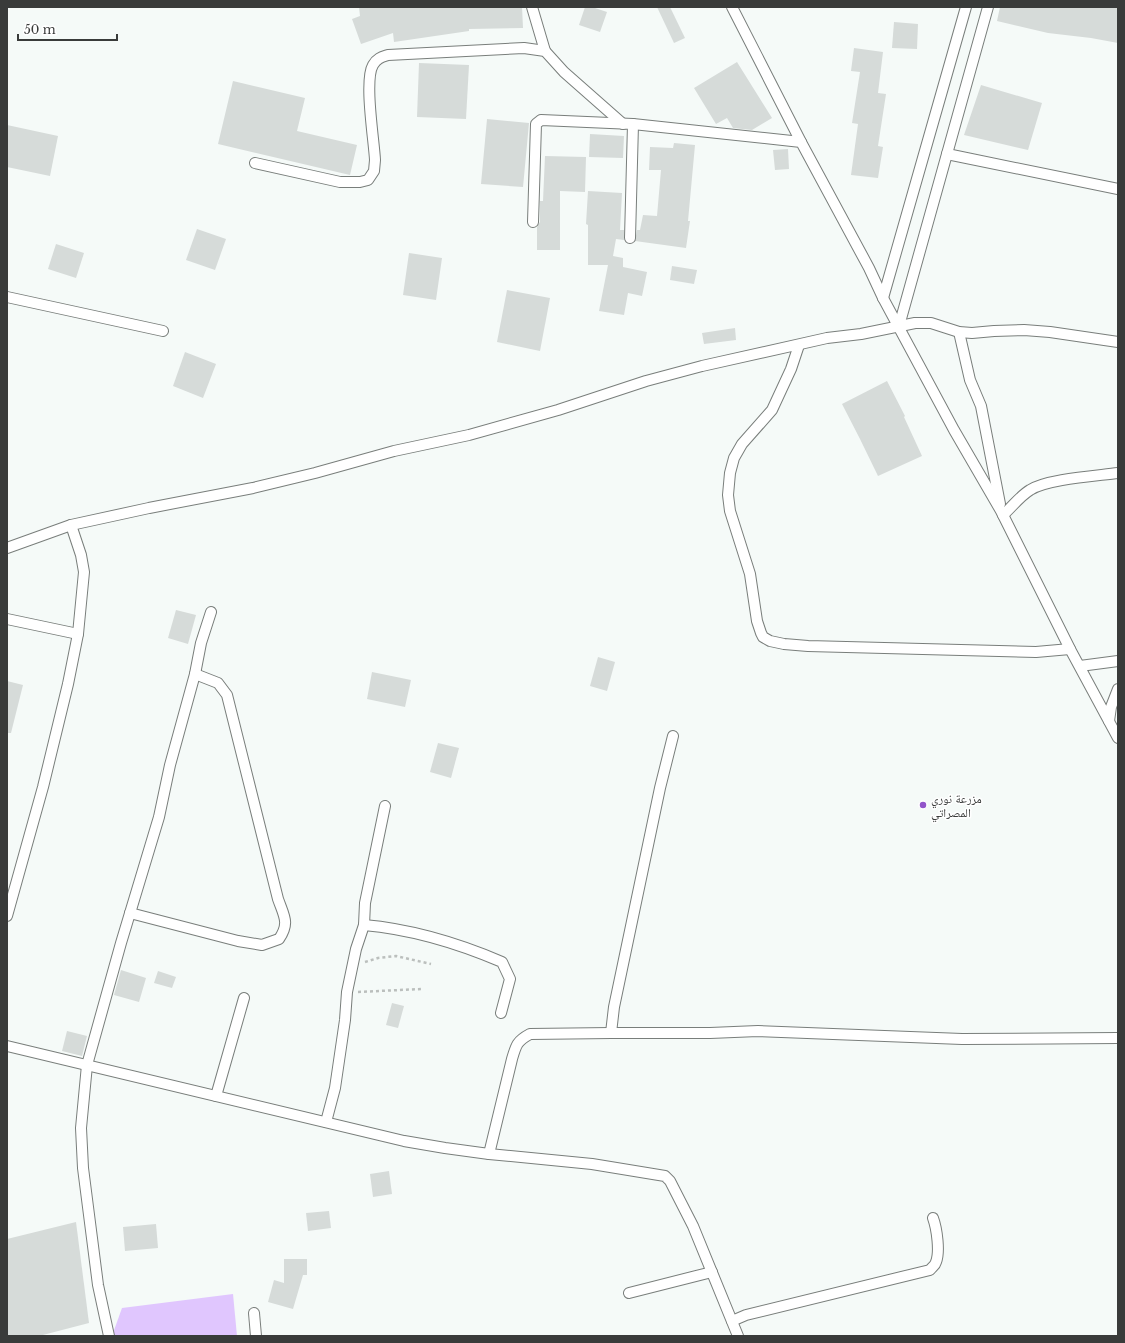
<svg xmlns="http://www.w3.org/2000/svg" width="1125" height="1343" font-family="'Libre Baskerville','Noto Naskh Arabic',serif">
<rect width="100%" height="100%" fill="#f5faf8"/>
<!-- green -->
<path fill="#e0c6fe" d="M233 1294 237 1336H112L122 1308Z"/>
<!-- building -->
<g fill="#d6dbd9">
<path d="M359 7H522L523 28 469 29V31L394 42 393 33 361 44 352 19 360 16Z"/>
<path d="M585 7H592L607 12 600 32 579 25Z"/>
<path d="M657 7H670L685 38 674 43Z"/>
<path d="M1000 7H1118V43L1091 38 1048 33 997 21Z"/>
<path d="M894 22 918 24 917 49 892 48Z"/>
<path d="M854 48 883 52 878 93 886 94 878 146 883 147 878 178 851 175 858 124 852 123 860 72 851 71Z"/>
<path d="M737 62 772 118 752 130 733 128 727 118 716 124 694 88Z"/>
<path d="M419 63 469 65 466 119 417 117Z"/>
<path d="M233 81 305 98 297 131 357 145 350 175 218 144Z"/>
<path d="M981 85 1042 103 1028 150 964 135Z"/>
<path d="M487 119 529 123 523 187 481 184Z"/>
<path d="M7 125 58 136 50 176 7 167Z"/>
<path d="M590 134 624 136 623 158 589 157Z"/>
<path d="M674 143 695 145 688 221H690L686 248 635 241 637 230H640L643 215 657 216 661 170H649L650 147 673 148Z"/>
<path d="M788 149 789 169 775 170 773 150Z"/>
<path d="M545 156 586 157 585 192 560 191V250H537V227L540 222V201H543Z"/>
<path d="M588 191 622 193 620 230H624V240L616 239 613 256 623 258V267L647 272 642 296 628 293 624 315 599 311 608 265H588V225L586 224Z"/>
<path d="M197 229 226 239 215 270 186 260Z"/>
<path d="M56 244 84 253 76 278 48 269Z"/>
<path d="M409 253 442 258 436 300 403 295Z"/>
<path d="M672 266 697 270 694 284 670 280Z"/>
<path d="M507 290 550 298 540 351 497 342Z"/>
<path d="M735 328 736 340 704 344 702 333Z"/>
<path d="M185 352 216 364 203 398 173 386Z"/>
<path d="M887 381 905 416 904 417 922 456 878 476 860 439 842 404Z"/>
<path d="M176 610 196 615 188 644 168 638Z"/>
<path d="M598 657 615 662 607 691 590 686Z"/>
<path d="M372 672 411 680 405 707 367 699Z"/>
<path d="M7 681 23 685 11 733H7Z"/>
<path d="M438 743 459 748 451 778 430 772Z"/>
<path d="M121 970 146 978 139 1002 114 995Z"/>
<path d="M158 971 176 977 172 988 154 983Z"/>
<path d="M392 1003 404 1006 398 1028 386 1025Z"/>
<path d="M67 1031 87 1036 82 1056 62 1051Z"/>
<path d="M389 1171 392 1194 373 1197 370 1174Z"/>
<path d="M329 1211 331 1228 308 1231 306 1213Z"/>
<path d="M76 1222 89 1323 39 1336H7V1239Z"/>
<path d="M156 1224 158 1248 125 1251 123 1227Z"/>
<path d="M284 1259H307V1275H303L293 1309 268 1302 274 1280 284 1283Z"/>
</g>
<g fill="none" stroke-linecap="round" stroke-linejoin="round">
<defs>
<g id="minor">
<path d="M532 7 545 51"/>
<path d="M732 7 801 142"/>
<path d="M947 154 1118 189"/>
<path d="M255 163 340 182H360L368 180 374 171 375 160C374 140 364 80 373 65 377 58 382 57 388 55L524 48 545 51 564 72 623 124"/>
<path d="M533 222 536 124 541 120 633 124 801 142 869 268 883 298 954 430 1001 511 1070 649 1118 738"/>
<path d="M630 238 633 124"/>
<path d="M7 297 163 331"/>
<path d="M883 298 966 7"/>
<path d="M899 326 988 7"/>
<path d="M959 332 970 380 981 406 1000 504"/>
<path d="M799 345 791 369 772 410 742 444 734 458 730 473 728 495 730 511 750 574 757 621 761 633 763 637 770 641 784 644 808 646 1036 652 1070 649"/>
<path d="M1003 515C1012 507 1020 496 1030 490 1047 479 1096 476 1118 473"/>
<path d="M7 548 71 525 149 508 253 488 315 473 394 451 469 435 558 410 646 381 702 366 827 338 861 334 915 323H931L959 332 972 333 994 331 1024 330 1050 332 1118 342"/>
<path d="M7 619 78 634"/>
<path d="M1080 666 1118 661"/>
<path d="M1109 721 1111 707 1118 689"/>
<path d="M673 736 660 788 614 1007 611 1033H710L758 1031 962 1039 1118 1038"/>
<path d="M130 913 238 941 262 945 279 939C290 923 284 916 278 899L227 695 218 683 195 674"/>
<path d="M7 916 43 787 68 684 78 634 84 572 81 555 71 525"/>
<path d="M364 925C410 929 460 944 502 962L510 979 501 1013"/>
<path d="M7 1046 404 1141 445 1148 489 1154 592 1164 665 1176 670 1181 693 1226 738 1336"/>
<path d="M216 1096 244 998"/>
<path d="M326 1122 335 1088 345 1020 347 992 356 949 364 925 365 903 385 806"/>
<path d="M489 1154 512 1059C516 1045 517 1041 530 1034L611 1033"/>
<path d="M629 1293 712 1272"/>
<path d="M254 1313 256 1336"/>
<path d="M732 1321 746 1315 930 1270C932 1267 935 1266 936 1262 940 1252 937 1229 933 1218"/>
<path d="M109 1336 98 1285 83 1168 81 1128 87 1065 121 943 159 817 170 765 195 674 201 643 211 612"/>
</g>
</defs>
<!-- minor casing -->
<use href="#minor" stroke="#797e7b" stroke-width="12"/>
<!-- path -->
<g stroke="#bbbfbd" stroke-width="2.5" stroke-dasharray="3 3" stroke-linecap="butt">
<path d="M365 962 378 958 396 956 431 964"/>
<path d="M358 992 421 989"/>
</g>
<!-- minor -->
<use href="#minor" stroke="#fff" stroke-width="10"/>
</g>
<!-- markers -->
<circle fill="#9254ca" stroke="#fff" stroke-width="1.5" cx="923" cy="805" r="4"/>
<g text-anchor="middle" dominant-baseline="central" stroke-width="3" stroke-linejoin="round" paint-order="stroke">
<!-- poi labels -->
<g font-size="12" fill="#393b3a" stroke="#fff" text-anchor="start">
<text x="931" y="798">مزرعة نوري<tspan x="931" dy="14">المصراتي</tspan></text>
</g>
</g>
<!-- border -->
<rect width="1125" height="1343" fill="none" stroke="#393b3a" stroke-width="16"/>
<!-- scale -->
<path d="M18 34v6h99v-6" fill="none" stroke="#393b3a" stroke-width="2"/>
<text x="24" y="34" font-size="12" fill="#393b3a" stroke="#ffffff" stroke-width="3" paint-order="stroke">50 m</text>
</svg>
